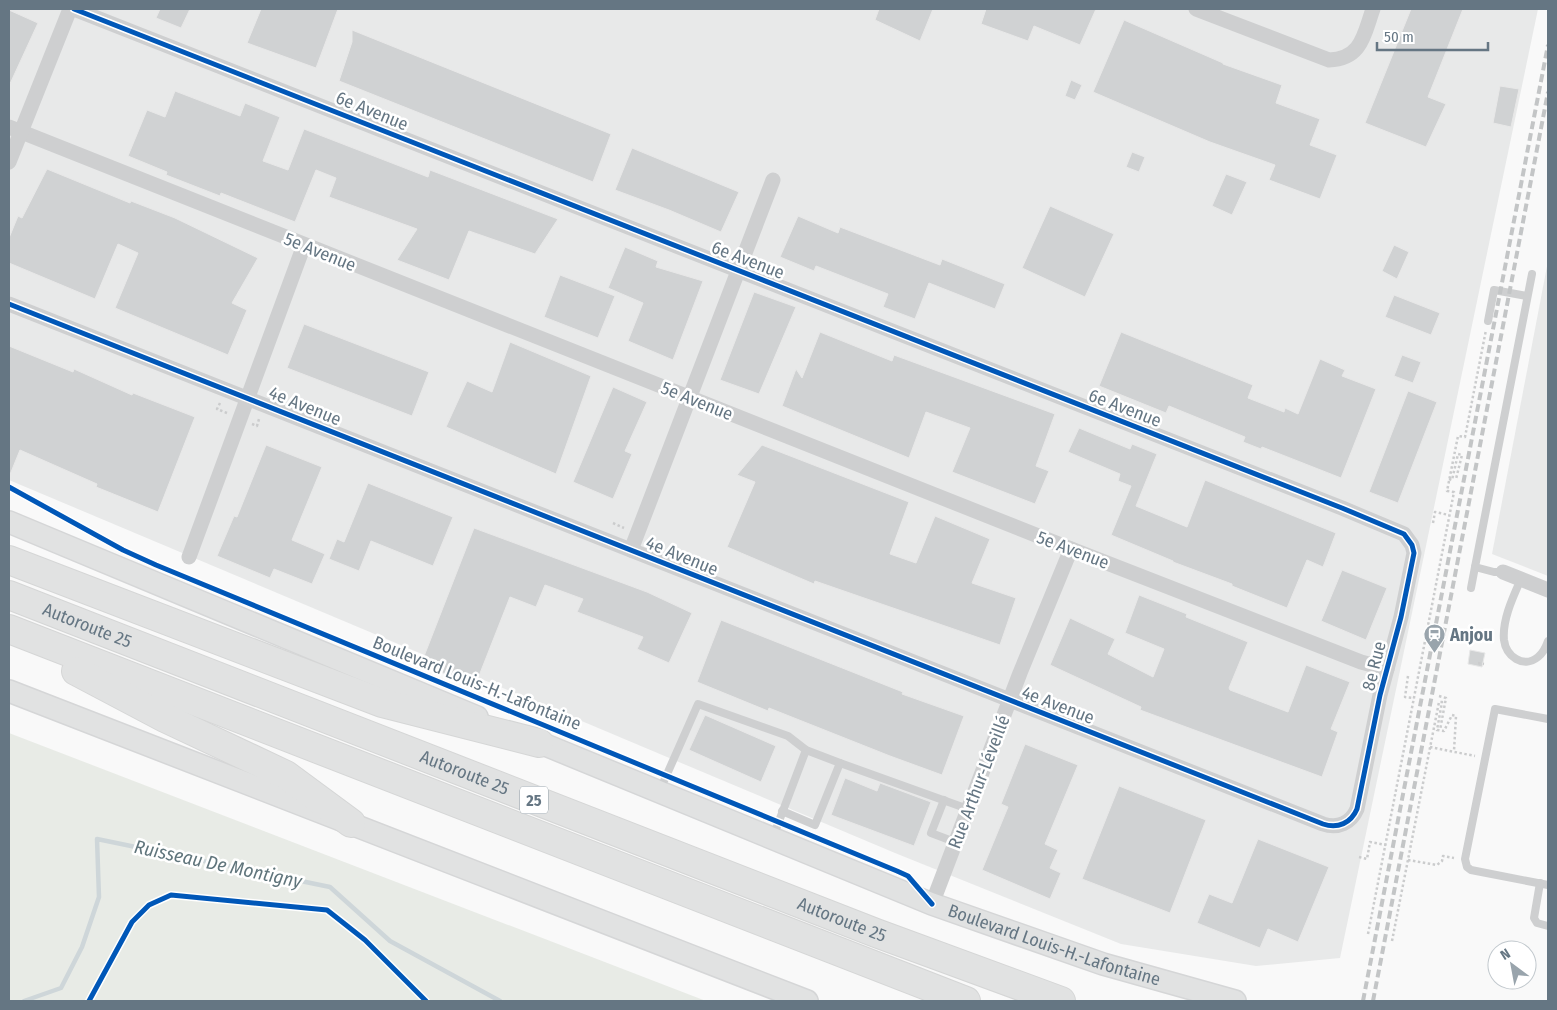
<svg xmlns="http://www.w3.org/2000/svg" width="1557" height="1010" font-family="'Fira Sans Condensed',sans-serif">
<rect width="100%" height="100%" fill="#f9f9f9"/>
<!-- built -->
<g fill="#e8e9e9">
<path d="M9 9H1538L1340 958 1256 966 1121 944 895 853 9 480Z"/>
<path d="M1548 261V576L1492 554Z"/>
</g>
<!-- green -->
<path fill="#e8ebe6" d="M9 733 706 1001H9Z"/>
<g fill="none" stroke-linecap="round" stroke-linejoin="round">
<!-- stream -->
<path stroke="#ced6d9" stroke-width="4.5" d="M24 1001 61 988 82 947 99 897 97 839 330 887 390 941 500 1001"/>
</g>
<!-- building -->
<g fill="#d0d2d3" stroke="#e8e8e8">
<path d="M160 9H190L181 28 156 18Z"/>
<path d="M261 9H338L316 68 247 43Z"/>
<path d="M879 9H933L920 41 875 20Z"/>
<path d="M986 9H1096L1080 45 1034 26 1028 41 981 24Z"/>
<path d="M1411 9H1463L1428 97 1446 104 1426 147 1365 123Z"/>
<path d="M9 10 38 23 9 86Z"/>
<path d="M1124 20 1223 63V64L1282 85 1276 103 1320 119 1310 145 1337 155 1320 199 1269 180 1275 165 1210 142 1093 92Z"/>
<path d="M352 30 611 134 593 182 339 81 352 42Z"/>
<path d="M1071 80 1082 85 1075 100 1065 96Z"/>
<path d="M1500 86 1519 89 1511 127 1493 123Z"/>
<path d="M175 91 240 116 245 103 280 117 263 161 288 170 304 129 428 177 430 170 558 219 535 254 469 231 449 280 397 260 417 229 329 197 336 178 316 170 295 222 221 193 220 196 166 175 167 172 128 156 147 110 165 117Z"/>
<path d="M632 148 739 192 721 232 669 210 615 190Z"/>
<path d="M1132 152 1145 157 1139 172 1126 167Z"/>
<path d="M47 169 130 203 131 201 175 218 258 258 232 303 247 310 228 355 115 308 138 253 118 244 95 299 9 263V238L18 216 22 218Z"/>
<path d="M1226 174 1247 182 1232 215 1212 206Z"/>
<path d="M1050 206 1114 234 1085 297 1022 268Z"/>
<path d="M798 216 838 233 840 227 940 265 942 259 1005 284 995 309 929 283 915 319 883 307 888 294 816 266 814 271 780 257Z"/>
<path d="M1394 245 1409 252 1397 279 1382 271Z"/>
<path d="M625 247 658 261 656 267 703 281 673 360 628 341 643 303 608 288Z"/>
<path d="M560 275 615 296 598 338 544 317Z"/>
<path d="M754 292 796 307 759 394 720 380Z"/>
<path d="M1394 295 1440 313 1431 335 1385 317Z"/>
<path d="M304 324 429 372 412 416 287 368Z"/>
<path d="M820 332 892 361 894 355 1055 414 1036 466 1049 471 1035 504 952 472 970 428 926 412 909 458 782 406 796 369 802 378Z"/>
<path d="M1121 332 1253 385 1248 398 1284 412 1285 408 1298 414 1320 359 1345 370 1342 376 1376 389 1341 478 1262 447 1261 449 1243 442 1245 437 1169 406 1166 413 1099 386Z"/>
<path d="M510 342 591 376 556 474 446 427 467 381 492 392Z"/>
<path d="M9 346 73 372 74 369 132 395 133 393 195 417 158 512 96 487 97 484 20 450 9 477Z"/>
<path d="M1402 355 1421 362 1413 383 1394 376Z"/>
<path d="M613 387 647 402 625 451 632 454 613 499 573 482Z"/>
<path d="M1408 391 1437 402 1398 503 1369 492Z"/>
<path d="M1079 428 1130 449 1132 444 1157 454 1136 506 1187 527 1205 480 1336 533 1323 567 1307 560 1287 608 1232 586V584L1173 562V561L1111 535 1131 486 1118 481 1120 474 1068 452Z"/>
<path d="M266 445 322 467 292 540 325 554 312 584 274 569 270 578 217 556 234 516 237 517Z"/>
<path d="M762 445 909 502 890 554 916 563 935 516 990 539 972 583 1016 598 1000 645 815 581 814 584 727 547 755 482 737 475Z"/>
<path d="M368 483 453 517 433 566 371 541 359 571 329 559 337 539 344 542Z"/>
<path d="M474 528 647 592 692 613 669 663 637 649 643 637 577 612 583 599 545 585 536 607 510 597 475 686 421 664Z"/>
<path d="M1342 570 1387 588 1366 640 1321 621Z"/>
<path d="M1139 595 1187 614 1186 617 1248 642 1229 688 1230 690 1288 712 1306 665 1350 682 1331 729 1338 732 1322 777 1140 710 1141 707 1050 665 1070 618 1115 639 1108 654 1153 677 1164 649 1125 633Z"/>
<path d="M721 620 903 692 902 694 964 716 942 775 890 756 769 708 768 711 697 682Z"/>
<path d="M1470 650 1485 653 1482 667 1468 664Z"/>
<path d="M705 715 776 746 761 782 689 750Z"/>
<path d="M1025 744 1078 765 1045 844 1058 850 1050 868 1061 873 1050 899 982 870 1008 807 1001 804Z"/>
<path d="M845 778 877 791 880 783 931 802 914 846 831 815Z"/>
<path d="M1119 786 1206 820 1170 913 1082 879Z"/>
<path d="M1258 839 1329 867 1298 942 1268 929 1260 948 1197 923 1209 894 1232 903Z"/>
</g>
<g fill="none" stroke-linecap="round" stroke-linejoin="round">
<defs>
<g id="secondary">
<path d="M9 522 477 717"/>
<path d="M9 691 807 1001"/>
<path id="s1" d="M526 737 932 904 1103 964 1235 1001"/>
</g>
<g id="highway">
<path d="M9 560 382 703 539 743"/>
<path id="s2" d="M9 595 876 933 1061 1001"/>
<path d="M9 629 966 1001"/>
<path d="M76 671 165 718 286 775 351 823"/>
</g>
</defs>
<!-- secondary casing -->
<use href="#secondary" stroke="#d5d6d7" stroke-width="24"/>
<!-- highway casing -->
<use href="#highway" stroke="#d5d6d6" stroke-width="30"/>
<!-- path -->
<g stroke="#cbcccd" stroke-width="2.5" stroke-dasharray="2.5 2.5" stroke-linecap="butt">
<path d="M220 403 217 409 227 413"/>
<path d="M252 424 257 426 259 419"/>
<path d="M1449 479 1452 480 1458 454 1462 455 1456 479"/>
<path d="M613 523 624 528"/>
<path d="M1433 523 1435 512 1449 515"/>
<path d="M1478 663 1484 664"/>
<path d="M1408 676 1405 697 1414 698"/>
<path d="M1439 696 1446 698 1440 730"/>
<path d="M1430 747 1475 756"/>
<path d="M1359 857 1367 859 1370 842 1386 845"/>
<path d="M1408 860 1437 865 1442 861 1443 856 1454 858"/>
<path d="M1368 934 1454 492 1447 491 1458 436 1465 437 1486 330"/>
<path d="M1392 941 1439 702H1442L1437 730 1444 731 1452 715 1456 716 1454 751"/>
</g>
<!-- lane -->
<g stroke="#cecfd0" stroke-width="8">
<path d="M1488 321 1494 290 1527 296"/>
<path d="M1503 572H1494L1475 567 1532 274"/>
<path d="M1521 579C1513 597 1502 620 1504 640 1506 656 1523 669 1538 657 1543 653 1546 647 1548 641"/>
<path d="M1471 588 1475 567"/>
<path d="M1548 719 1495 709 1465 859 1467 867 1471 870 1548 885"/>
<path d="M840 763 968 809"/>
<path d="M660 790 698 704 788 736 806 750 840 763 815 825 782 811"/>
<path d="M944 800 931 833 955 842"/>
<path d="M773 837 806 750"/>
<path d="M1540 883 1534 918 1537 923 1548 926"/>
</g>
<!-- street -->
<g stroke="#cecfd0" stroke-width="15">
<path d="M1196 9 1329 60C1362 59 1364 34 1373 9"/>
<path d="M9 127 1071 549 1361 662 1387 669"/>
<path d="M9 162 70 9"/>
<path d="M9 304 1323 824C1338 829 1351 823 1357 809L1380 695 1401 617 1414 553 1412 545 1404 534 1342 508 74 9"/>
<path d="M631 550 773 180"/>
<path d="M189 557 304 245"/>
<path d="M1503 572 1548 590"/>
<path d="M932 904 1020 673 1071 549"/>
</g>
<!-- secondary -->
<use href="#secondary" stroke="#e1e2e2" stroke-width="21"/>
<!-- highway -->
<use href="#highway" stroke="#e1e2e2" stroke-width="28"/>
<!-- rail -->
<g stroke="#c3c5c6" stroke-width="4" stroke-dasharray="8 4" stroke-linecap="butt">
<path d="M1363 1001 1548 45"/>
<path d="M1373 1001 1548 92"/>
</g>
<defs>
<g id="cycleway">
<path d="M9 304 1323 824C1338 829 1351 823 1357 809L1380 695 1401 617 1414 553 1412 545 1404 534 1342 508 74 9"/>
<path d="M9 487 123 550 156 565 897 871 908 876 932 904"/>
<path d="M89 1001 132 922 149 905 171 895 327 910 365 940 426 1001"/>
</g>
</defs>
<!-- cycleway casing -->
<use href="#cycleway" stroke="#fff" stroke-width="8"/>
<!-- cycleway -->
<use href="#cycleway" stroke="#0057b8" stroke-width="5"/>
</g>
<!-- icons -->
<defs>
<symbol id="station-pin" viewBox="-11 -11 22 30"><path d="M0 17L-7.5 6A9.5 9.5 0 1 1 7.5 6Z" fill="#99a4ac" stroke="#fff"/><path d="M-3-6H3Q5-6 5-4V2Q5 4 3 4L4.5 6H3L1.5 4h-3L-3 6H-4.5L-3 4Q-5 4-5 2V-4Q-5-6-3-6ZM-3.5-4v3h7v-3ZM-3.5 1v1.5H-2V1ZM2 1v1.5H3.5V1Z" fill="#fff"/></symbol>
</defs>
<g fill-rule="evenodd">
<use href="#station-pin" x="1422" y="622" width="25" height="34"/>
</g>
<g text-anchor="middle" dominant-baseline="central" stroke-width="5" stroke-linejoin="round" paint-order="stroke">
<!-- shield labels -->
<rect fill="#fff" stroke="#939fa8" stroke-width="1" x="520" y="786.5" width="28" height="27" rx="4"/>
<g font-size="16" font-weight="bold" fill="#657683">
<text x="534" y="800">25</text>
</g>
<!-- street labels -->
<g font-size="18" fill="#657683" stroke="#fff">
<text transform="translate(372 111) rotate(22)">6e Avenue</text>
<text transform="translate(320 252) rotate(22)">5e Avenue</text>
<text transform="translate(748 260) rotate(21)">6e Avenue</text>
<text transform="translate(697 401) rotate(22)">5e Avenue</text>
<text transform="translate(305 406) rotate(22)">4e Avenue</text>
<text transform="translate(1125 408) rotate(21)">6e Avenue</text>
<text transform="translate(1073 550) rotate(21)">5e Avenue</text>
<text transform="translate(682 556) rotate(22)">4e Avenue</text>
<text stroke="none"><textPath href="#s2" startOffset="84">Autoroute 25</textPath></text>
<text transform="translate(1374 666) rotate(-76)">8e Rue</text>
<text transform="translate(477 683) rotate(22)">Boulevard Louis-H.-Lafontaine</text>
<text transform="translate(1058 705) rotate(21)">4e Avenue</text>
<text stroke="none"><textPath href="#s2" startOffset="489">Autoroute 25</textPath></text>
<text transform="translate(979 782) rotate(-69)">Rue Arthur-Léveillé</text>
<text stroke="none"><textPath href="#s2" startOffset="894">Autoroute 25</textPath></text>
<text stroke="none"><textPath href="#s1" startOffset="568">Boulevard Louis-H.-Lafontaine</textPath></text>
</g>
<!-- poi labels -->
<g font-size="18" font-weight="bold" fill="#657683" stroke="#fff" text-anchor="start">
<text x="1450" y="635">Anjou</text>
</g>
<!-- water labels -->
<g font-size="19" font-style="italic" fill="#60757c" stroke="#fff">
<text transform="translate(218 864) rotate(12)">Ruisseau De Montigny</text>
</g>
</g>
<!-- border -->
<rect width="1557" height="1010" fill="none" stroke="#657683" stroke-width="20"/>
<!-- north arrow -->
<g transform="translate(1512 965) rotate(328)"><circle r="24" fill="#ffffff" stroke="#c1c8cd"/>
<path d="M0-4L9 19L0 12L-9 19Z" fill="#99a4ac"/>
<text y="-8" font-size="14" font-weight="bold" text-anchor="middle" fill="#657683">N</text>
</g>
<!-- scale -->
<path d="M1377 42v8h111v-8" fill="none" stroke="#657683" stroke-width="2.5"/>
<text x="1384" y="42" font-size="15" fill="#657683" stroke="#ffffff" stroke-width="4" paint-order="stroke">50 m</text>
</svg>
